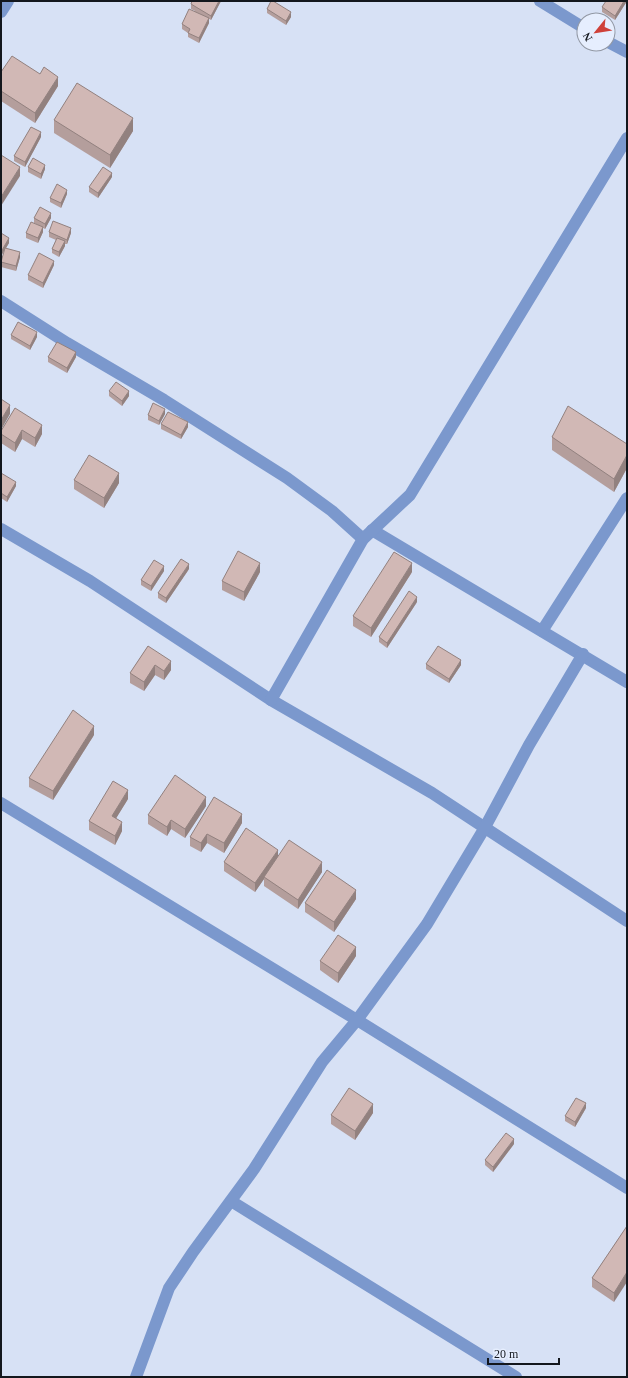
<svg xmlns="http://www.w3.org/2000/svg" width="628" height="1378" font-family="Georgia,serif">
<rect width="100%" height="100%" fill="#d7e1f5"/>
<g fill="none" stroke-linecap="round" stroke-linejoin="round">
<!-- minor -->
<g stroke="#7b98cd" stroke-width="12">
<path d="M540 1 584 28"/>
<path d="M1 12 8 1"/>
<path d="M608 42 627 52"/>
<path d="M1 301 67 343 164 400 287 478 332 511 363 539"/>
<path d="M1 529 90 581 271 700 432 793 627 921"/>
<path d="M372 530 627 682"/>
<path d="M542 631 627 498"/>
<path d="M271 700 363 539 410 495 627 138"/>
<path d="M1 803 357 1020 627 1188"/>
<path d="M231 1201 516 1377"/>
<path d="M136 1377 169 1288 193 1252 254 1169 322 1062 357 1020 427 924 484 829 529 745 583 654"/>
</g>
</g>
<!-- wall -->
<g fill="#b49e9c">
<path d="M221 1 211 20 209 19V23L199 43 188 37V33L182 29V24L195 11 191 9V4Z"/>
<path d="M627 1 615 20 602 12V7Z"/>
<path d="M267 9 291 17 286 25 267 13Z"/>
<path d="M1 72 58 86 35 123 1 101Z"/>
<path d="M54 120 133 131 110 168 54 133Z"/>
<path d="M41 137 25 167 14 161V156Z"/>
<path d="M28 167 45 169 41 179 28 172Z"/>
<path d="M112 177 98 198 89 192V187Z"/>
<path d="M67 194 61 208 50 202V198Z"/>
<path d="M34 218H51L45 229 43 228V232L38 243 26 238V233L38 225 34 223Z"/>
<path d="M49 232 71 233 67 244H65V246L59 257 52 253V249L56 240 49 237Z"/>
<path d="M1 233 9 243 6 248 20 257 16 271 1 267V262L5 249 1 256Z"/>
<path d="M54 265 43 288 28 280V275Z"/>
<path d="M11 335 37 337 30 350 11 339Z"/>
<path d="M48 357H76L67 373 48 362Z"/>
<path d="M109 391 129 396 122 406 109 396Z"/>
<path d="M15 408 42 434 35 447 22 439 15 452 1 443V431Z"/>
<path d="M165 414 159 425 148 420V415Z"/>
<path d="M161 424 188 427 181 439 161 429Z"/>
<path d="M552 437 627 444V468L614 492 552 450Z"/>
<path d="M1 473 16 486 7 502 1 498Z"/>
<path d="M74 480 119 483 104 508 74 489Z"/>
<path d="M189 569 166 603 158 598V593Z"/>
<path d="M164 571 151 591 141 585V580Z"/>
<path d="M260 572 244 601 222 590V581Z"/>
<path d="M412 572 371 637 353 626V616Z"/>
<path d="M417 602 387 648 379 642V637Z"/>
<path d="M148 646 171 670 164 680 155 675 144 691 130 683V673Z"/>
<path d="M426 664 461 665 449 683 426 669Z"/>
<path d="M94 735 53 800 29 787V778Z"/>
<path d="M128 799 116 818 122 831 115 845 89 830V821Z"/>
<path d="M206 806 185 838 171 829 167 836 148 824V815Z"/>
<path d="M242 823 224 853 207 843 201 852 190 846V837Z"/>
<path d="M278 857 322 872 298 909 264 886V879L255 892 224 871V862Z"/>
<path d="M356 899 334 932 305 912V903Z"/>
<path d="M356 956 338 983 320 970V961Z"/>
<path d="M586 1108 575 1127 565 1121V1116Z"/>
<path d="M373 1113 355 1140 331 1124V1115Z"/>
<path d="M514 1144 493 1172 485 1165V1160Z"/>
<path d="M627 1226 614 1302 592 1287V1278Z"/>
</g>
<!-- shaded-wall -->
<g fill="#92817f">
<path d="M219 1H221L211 20V16Z"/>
<path d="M624 1H627L615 20V16Z"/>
<path d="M291 12V17L286 25V21Z"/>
<path d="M209 18V23L199 43V38Z"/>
<path d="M58 77V86L35 123V113Z"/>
<path d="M133 118V131L110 168V155Z"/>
<path d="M41 132V137L25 167V162Z"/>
<path d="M45 165V169L41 179V174Z"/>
<path d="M20 167V176L1 206V197Z"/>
<path d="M112 173V177L98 198V193Z"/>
<path d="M67 190V194L61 208V203Z"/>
<path d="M51 213V218L45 229V224Z"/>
<path d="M43 227V232L38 243V238Z"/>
<path d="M71 228V233L67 244V240Z"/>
<path d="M9 238V243L1 256V252Z"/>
<path d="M65 241V246L59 257V252Z"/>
<path d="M20 252V257L16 271V266Z"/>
<path d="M54 261V265L43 288V283Z"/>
<path d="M37 332V337L30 350V346Z"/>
<path d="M76 352V357L67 373V368Z"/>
<path d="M129 391V396L122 406V401Z"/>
<path d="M10 405V414L1 430V420Z"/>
<path d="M165 409V414L159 425V421Z"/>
<path d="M188 422V427L181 439V435Z"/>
<path d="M42 425V434L35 447V438Z"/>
<path d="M22 430V439L15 452V443Z"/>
<path d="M627 455V468L614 492V479Z"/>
<path d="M119 473V483L104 508V498Z"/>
<path d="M16 482V486L7 502V497Z"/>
<path d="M260 563V572L244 601V592Z"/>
<path d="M412 563V572L371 637V628Z"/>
<path d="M189 564V569L166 603V598Z"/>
<path d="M164 566V571L151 591V586Z"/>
<path d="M417 597V602L387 648V643Z"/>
<path d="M461 660V665L449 683V679Z"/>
<path d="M171 661V670L164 680V671Z"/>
<path d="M155 665V675L144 691V682Z"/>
<path d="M94 726V735L53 800V791Z"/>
<path d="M128 790V799L112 825V816Z"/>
<path d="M206 797V806L185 838V829Z"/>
<path d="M242 814V823L224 853V843Z"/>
<path d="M171 820V829L167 836V827Z"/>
<path d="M122 822V831L115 845V836Z"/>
<path d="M207 834V843L201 852V843Z"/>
<path d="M278 850V859L264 877V879L255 892V883Z"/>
<path d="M322 862V872L298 909V900Z"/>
<path d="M356 890V899L334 932V922Z"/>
<path d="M356 947V956L338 983V973Z"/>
<path d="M586 1103V1108L575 1127V1122Z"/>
<path d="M373 1104V1113L355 1140V1131Z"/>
<path d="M514 1139V1144L493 1172V1167Z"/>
<path d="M627 1272V1282L614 1302V1293Z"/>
</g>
<!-- building -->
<g fill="#d1b8b5" stroke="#92817f">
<path d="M192 1H219L211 16 191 4Z"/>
<path d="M271 1H273L291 12 286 21 267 9Z"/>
<path d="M606 1H624L615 16 602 7Z"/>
<path d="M189 9 209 18 199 38 188 33 190 29 182 24Z"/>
<path d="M12 56 40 74 44 67 58 77 35 113 1 91V72Z"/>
<path d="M77 83 133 118 110 155 54 120Z"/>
<path d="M31 127 41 132 25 162 14 156Z"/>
<path d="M1 155 20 167 1 197Z"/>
<path d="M33 158 45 165 41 174 28 167Z"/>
<path d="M103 167 112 173 98 193 89 187Z"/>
<path d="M57 184 67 190 61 203 50 198Z"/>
<path d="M40 207 51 213 45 224 34 218Z"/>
<path d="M53 221 71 228 67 240 49 232Z"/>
<path d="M31 222 43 227 38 238 26 233Z"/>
<path d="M1 233 9 238 1 252Z"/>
<path d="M57 238 65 241 59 252 52 249Z"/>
<path d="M5 248 20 252 16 266 1 262Z"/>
<path d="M39 253 54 261 43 283 28 275Z"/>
<path d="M18 322 37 332 30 346 11 335Z"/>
<path d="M57 342 76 352 67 368 48 357Z"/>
<path d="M116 382 129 391 122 401 109 391Z"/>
<path d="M1 399 10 405 1 420Z"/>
<path d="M153 403 165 409 159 421 148 415Z"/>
<path d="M568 406 627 444V455L614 479 552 437Z"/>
<path d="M15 408 42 425 35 438 22 430 15 443 1 434V431Z"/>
<path d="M168 412 188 422 181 435 161 424Z"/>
<path d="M89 455 119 473 104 498 74 480Z"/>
<path d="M1 473 16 482 7 497 1 493Z"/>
<path d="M238 551 260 563 244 592 222 581Z"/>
<path d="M394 552 412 563 371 628 353 616Z"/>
<path d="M181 559 189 564 166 598 158 593Z"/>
<path d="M154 560 164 566 151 586 141 580Z"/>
<path d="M409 591 417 597 387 643 379 637Z"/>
<path d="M148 646 171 661 164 671 155 665 144 682 130 673Z"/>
<path d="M438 646 461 660 449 679 426 664Z"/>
<path d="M73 710 94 726 53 791 29 778Z"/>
<path d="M175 775 206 797 185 829 171 820 167 827 148 815Z"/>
<path d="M113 781 128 790 112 816 122 822 115 836 89 821Z"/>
<path d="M214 797 242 814 224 843 207 834 201 843 190 837Z"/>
<path d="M246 828 278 850 255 883 224 862Z"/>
<path d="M289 840 322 862 298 900 264 877Z"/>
<path d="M327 870 356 890 334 922 305 903Z"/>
<path d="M338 935 356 947 338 973 320 961Z"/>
<path d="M349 1088 373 1104 355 1131 331 1115Z"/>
<path d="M576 1098 586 1103 575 1122 565 1116Z"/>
<path d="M506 1133 514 1139 493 1167 485 1160Z"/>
<path d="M627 1226V1272L614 1293 592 1278Z"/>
</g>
<!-- border -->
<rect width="628" height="1378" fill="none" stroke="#13171d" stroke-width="4"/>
<!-- north arrow -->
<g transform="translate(596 32) rotate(240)"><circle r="19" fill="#e6eefe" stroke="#9298a4"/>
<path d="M0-3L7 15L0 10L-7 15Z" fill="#cf413a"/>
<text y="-6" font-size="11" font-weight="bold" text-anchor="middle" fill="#13171d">N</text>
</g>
<!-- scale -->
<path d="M488 1358v6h71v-6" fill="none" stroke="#13171d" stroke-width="2"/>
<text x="494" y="1358" font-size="12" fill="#13171d" stroke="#e6eefe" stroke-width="3" paint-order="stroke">20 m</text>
</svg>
